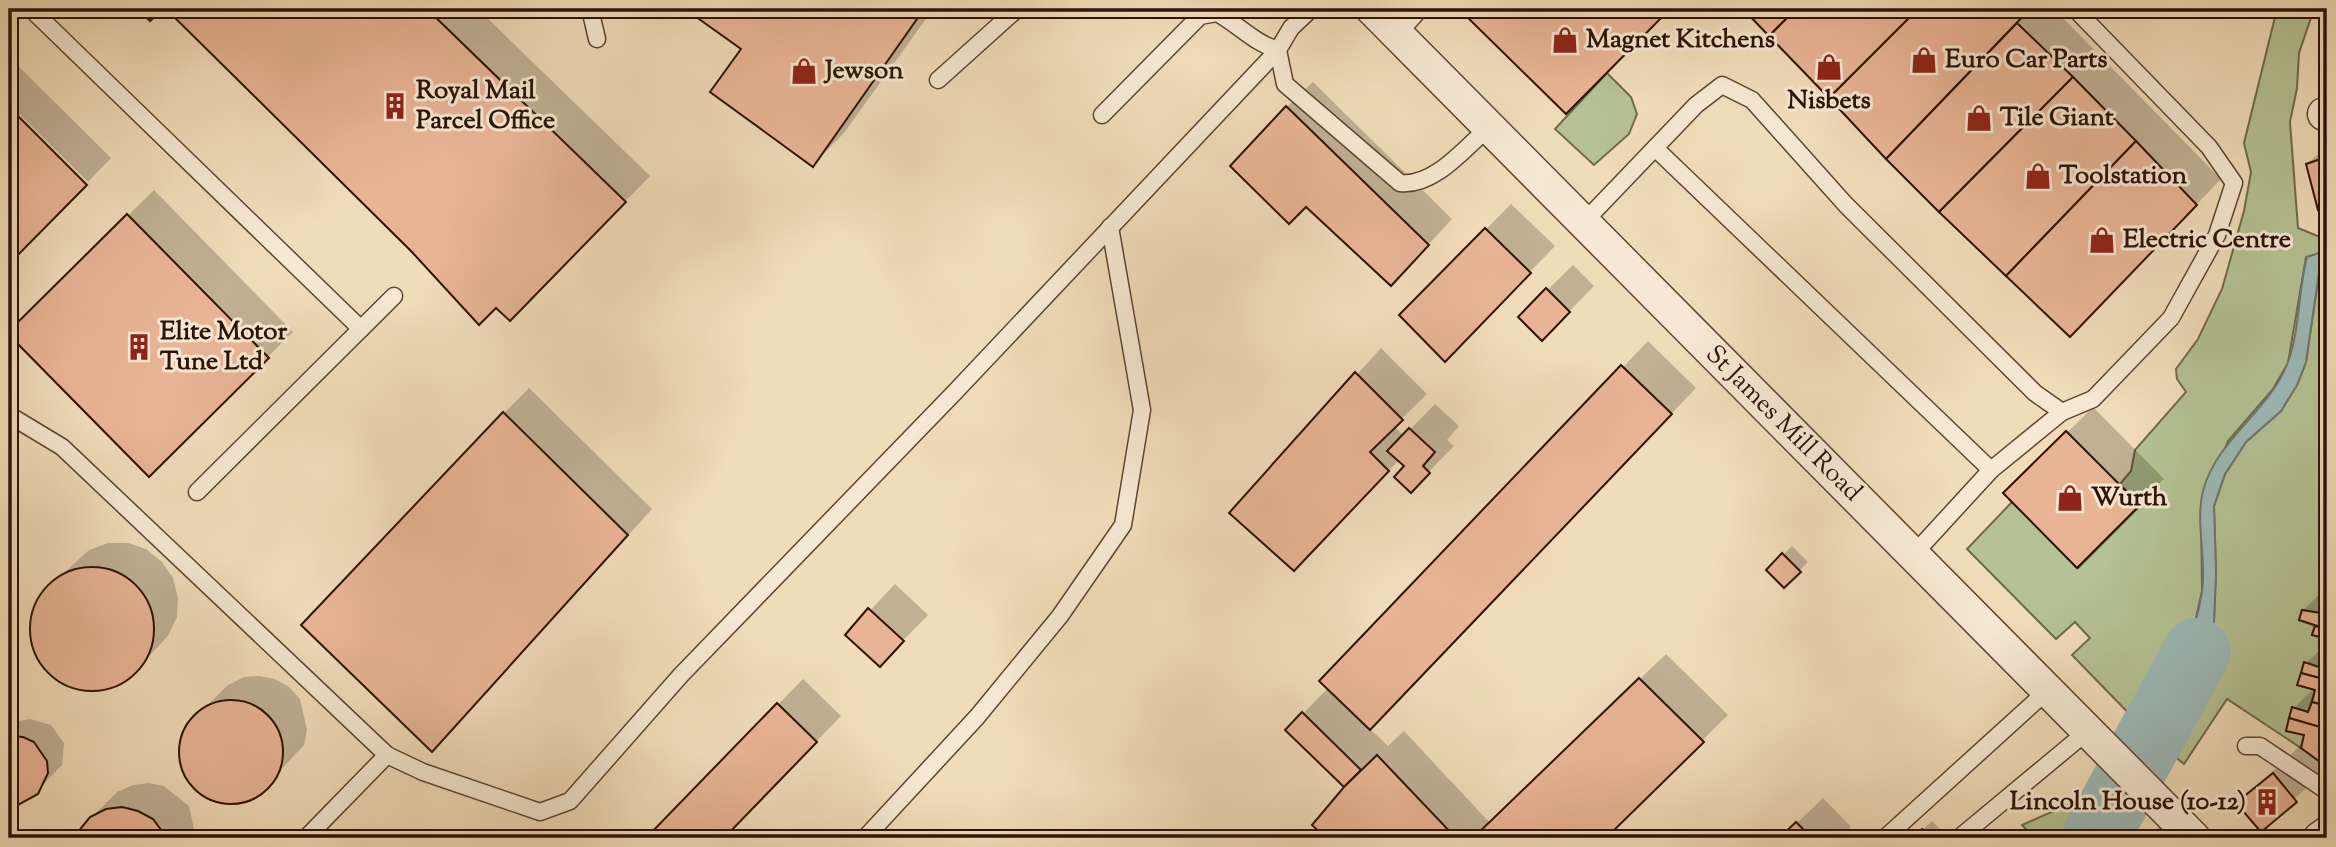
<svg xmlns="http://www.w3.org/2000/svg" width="2336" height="847" font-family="'Sorts Mill Goudy',serif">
<rect width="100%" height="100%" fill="#f1dcb9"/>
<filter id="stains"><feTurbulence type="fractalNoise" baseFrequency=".00286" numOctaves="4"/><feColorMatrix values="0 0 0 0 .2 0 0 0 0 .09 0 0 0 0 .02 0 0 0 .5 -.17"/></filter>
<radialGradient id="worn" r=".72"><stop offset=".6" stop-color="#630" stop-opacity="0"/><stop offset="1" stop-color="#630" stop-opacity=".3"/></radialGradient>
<!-- green -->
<g fill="#b5c293" stroke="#716a4c" stroke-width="2">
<path d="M2277 9H2314L2299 53 2297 88 2290 122 2298 228 2325 239 2327 249V320L2321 375 2327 378V515L2321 540 2327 542V578L2324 590 2327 591V614L2302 610 2299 620 2315 626 2312 634 2327 639V648L2319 667 2304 663 2298 685 2315 690 2308 712 2292 708 2287 731 2304 735 2301 748 2227 699 2184 764 2163 747 2213 646 2216 573 2214 506 2225 474 2246 442 2281 411 2297 385 2306 362 2322 253 2306 257 2288 363 2273 389 2228 441 2201 507 2202 591 2189 649 2145 730 2072 655 2090 638 2075 622 2056 639 1967 549 2012 502 2078 568 2140 506 2120 484 2131 471 2135 450 2186 392 2177 379 2176 369 2198 339 2222 289 2244 211 2251 172 2244 143Z"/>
<path d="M1607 73 1631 97 1637 114 1629 134 1594 165 1555 129Z"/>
<path d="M2094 793 2105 802 2087 838H2035L2022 825Z"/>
<path d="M2126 821 2146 837 2113 838Z"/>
</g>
<!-- water -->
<g fill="#9dbab8" stroke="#707770" stroke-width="2">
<path d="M2322 252 2306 362 2297 385 2281 411 2246 442 2225 474 2214 506 2216 573 2213 646 2163 747 2145 730C2170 684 2194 644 2202 592 2207 559 2195 523 2203 491 2217 438 2270 411 2288 362 2300 329 2298 291 2307 257Z"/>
<path d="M2105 802 2126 821 2113 838H2087Z"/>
</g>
<!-- shadow -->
<g fill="#0003">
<path d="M168 9H478L650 176 510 319 496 306 412 250Z"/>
<path d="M688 9H933L844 133 813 164 743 49Z"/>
<path d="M1469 9H1668L1597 81 1465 13Z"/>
<path d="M1746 9H2054L2221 179 2095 310 1941 211Z"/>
<path d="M9 57 111 158 88 182 9 104Z"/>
<path d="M1313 82 1452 219 1416 258 1306 205 1287 107Z"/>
<path d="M9 109 85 185 9 262Z"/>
<path d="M2327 146V206L2320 208 2307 164Z"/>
<path d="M154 190 293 332 149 475 9 333Z"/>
<path d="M1511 204 1555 246 1470 334 1402 315Z"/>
<path d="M1573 265 1594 286 1542 339 1520 317Z"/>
<path d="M1648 341 1696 388 1369 728 1388 746 1404 731 1490 823 1666 654 1728 715 1604 838H1329L1315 825 1346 787 1287 730 1329 687 1322 681Z"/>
<path d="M1381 348 1427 394 1394 426 1404 436 1435 404 1459 426 1447 440 1454 446 1411 490 1406 466 1399 460 1319 543 1232 513Z"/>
<path d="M529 388 652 509 457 724 504 413Z"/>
<path d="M2093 407 2164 479 2077 565 2006 493Z"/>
<path d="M2327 520V540L2323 539Z"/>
<path d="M108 543H128L146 549 162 562 173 578 178 598 177 617 168 636 129 677 111 686 92 690 72 686 55 677 41 662 33 644 32 625 36 605 47 589 89 550Z"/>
<path d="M1792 546 1808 562 1784 586 1768 570Z"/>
<path d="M895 584 928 615 880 664 847 635Z"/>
<path d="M2321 593 2327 594V637L2314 633 2317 625 2303 610Z"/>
<path d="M2324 646 2327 647V769L2261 829 2239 803 2304 742 2306 734 2294 708 2314 688 2306 663Z"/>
<path d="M259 676 275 679 289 687 300 699 307 730 304 745 257 795 243 802 225 803 208 798 194 788 185 773 180 757 182 739 189 723 228 685 244 677Z"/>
<path d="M803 679 841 716 723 838H648Z"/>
<path d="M30 719 51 725 64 743 62 765 28 800 9 801V731L19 721Z"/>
<path d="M149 783 164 786 189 806 196 838H75L78 831 117 792 133 785Z"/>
<path d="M1823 798 1851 827 1840 838H1781Z"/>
<path d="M1932 821 1941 830 1932 838H1914Z"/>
<path d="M2165 821 2183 838H2147Z"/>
</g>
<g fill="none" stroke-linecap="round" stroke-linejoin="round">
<!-- river -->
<path stroke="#9dbab8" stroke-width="68" d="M2095 838 2197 652"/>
</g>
<!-- building -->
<g fill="#e9b496" stroke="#2d1205" stroke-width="2">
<path d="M138 9H163L150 21Z"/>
<path d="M166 9H427L626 202 510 321 496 308 479 325 411 251Z"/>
<path d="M685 9H924L813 167 710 92 741 49Z"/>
<path d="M1467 9H1670L1566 114 1463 13Z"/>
<path d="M1743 9H1796L1769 36Z"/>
<path d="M1796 9H1918L1829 98 1769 36Z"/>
<path d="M1918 9H2030L1886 159 1829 98Z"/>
<path d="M2017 23 2073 77 1939 212 1886 159Z"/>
<path d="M2073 77 2136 141 2006 276 1939 212Z"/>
<path d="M1286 106 1429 245 1391 286 1306 207 1289 224 1230 166Z"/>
<path d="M9 107 87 185 9 264Z"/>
<path d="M2136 141 2197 205 2070 337 2006 276Z"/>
<path d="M2327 157V208L2318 210 2306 164Z"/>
<path d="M127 214 269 358 149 477 9 335V331Z"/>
<path d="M1485 228 1531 273 1445 362 1399 315Z"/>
<path d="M1546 288 1570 312 1542 341 1518 317Z"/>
<path d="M1621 365 1672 414 1370 730 1319 681Z"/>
<path d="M1355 372 1403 420 1370 452 1389 471 1294 571 1229 513Z"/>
<path d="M503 412 628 535 432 752 301 625Z"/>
<path d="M1409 428 1435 452 1423 466 1430 473 1411 493 1394 477 1404 466 1387 451Z"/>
<path d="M2066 431 2140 505 2077 568 2003 493Z"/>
<path d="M1782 553 1801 572 1784 588 1766 570Z"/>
<circle cx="92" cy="629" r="62"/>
<path d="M868 608 904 641 880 667 845 635Z"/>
<path d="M2302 610 2327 614V629L2299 620Z"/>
<path d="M2315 626 2327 629V639L2312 635Z"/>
<path d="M2326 654 2327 680 2301 673 2304 662 2319 667Z"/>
<path d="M2301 673 2327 680V706L2312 702 2315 690 2297 685Z"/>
<path d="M1639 678 1704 742 1606 838H1473Z"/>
<circle cx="231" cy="752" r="52"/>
<path d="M2312 702 2327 706V729L2289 718 2292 707 2308 712Z"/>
<path d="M777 703 817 742 724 838H646Z"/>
<path d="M1302 712 1361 770 1344 787 1285 730Z"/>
<path d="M2289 718 2327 729V767L2301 748 2304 735 2286 731Z"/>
<path d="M9 736 23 737 34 742 47 761 48 773 38 794 18 805 9 804Z"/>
<path d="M1377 755 1456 838H1326L1312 825 1344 787Z"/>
<path d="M2273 773 2297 802 2261 832 2236 803Z"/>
<path d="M122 807 138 811 153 819 167 838H73L90 817 106 809Z"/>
<path d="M1796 822 1812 838H1779Z"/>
<path d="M1922 829 1932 838H1912Z"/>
</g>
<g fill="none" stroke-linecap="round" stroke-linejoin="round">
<defs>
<g id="service">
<path d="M31 9 361 329"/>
<path d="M590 9 597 39"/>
<path d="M1397 35 1420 9"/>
<path d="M1278 50 1285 84 1400 183C1434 187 1465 148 1489 127"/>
<path d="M938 80 1017 9"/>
<path d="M1102 115 1200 16 1217 13C1239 25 1254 43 1278 50"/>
<path d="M1655 148 1991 470 1913 555"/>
<path d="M1583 223 1696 105 1722 85 1752 100 1846 205 2035 393 2062 412 2093 399 2171 318 2217 235 2234 183 2209 147 2075 9"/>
<path d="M9 415 62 447 387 755 423 772 540 812 570 801 681 675 954 393 1278 50 1291 28 1311 9"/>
<path d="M1991 470 2062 412"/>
<path d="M197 492 394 296"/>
<path d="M2246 746H2260L2327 791"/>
<path d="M306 838 387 755"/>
<path d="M865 838 977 717 1060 616 1123 525 1142 410 1110 227"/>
<path d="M1885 838 2048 690"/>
<path d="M1959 838 2089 730"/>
</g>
<g id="minor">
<path d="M1372 9 2194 838"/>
<path d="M2324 114 2327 113"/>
<path d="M2320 838 2327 833"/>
</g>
</defs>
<!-- service casing -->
<use href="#service" stroke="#5e4432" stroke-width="19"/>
<!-- minor casing -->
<use href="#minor" stroke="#5e4432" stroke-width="35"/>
<!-- service -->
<use href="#service" stroke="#f6e8d2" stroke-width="16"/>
<!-- minor -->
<use href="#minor" stroke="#f6e8d2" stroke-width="32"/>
</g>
<!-- icons -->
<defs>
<symbol id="shop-bare" viewBox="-9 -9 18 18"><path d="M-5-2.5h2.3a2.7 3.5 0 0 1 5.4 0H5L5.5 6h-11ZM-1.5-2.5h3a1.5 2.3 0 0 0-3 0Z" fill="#8f2418" stroke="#f6e8d2" stroke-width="2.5" paint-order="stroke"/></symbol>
<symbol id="building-bare" viewBox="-9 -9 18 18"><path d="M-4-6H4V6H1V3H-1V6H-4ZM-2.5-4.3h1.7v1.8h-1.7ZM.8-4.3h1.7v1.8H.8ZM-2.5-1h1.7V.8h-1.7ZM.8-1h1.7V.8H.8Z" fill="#8f2418" stroke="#f6e8d2" stroke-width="2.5" paint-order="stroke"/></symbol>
</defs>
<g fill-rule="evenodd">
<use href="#shop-bare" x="1546" y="21" width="38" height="38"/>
<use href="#shop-bare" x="1905" y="41" width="38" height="38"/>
<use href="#shop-bare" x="1810" y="48" width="38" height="38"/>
<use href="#shop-bare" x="785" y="52" width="38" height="38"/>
<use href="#building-bare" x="376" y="87" width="38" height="38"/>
<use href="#shop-bare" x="1960" y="99" width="38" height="38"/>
<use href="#shop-bare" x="2019" y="157" width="38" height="38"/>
<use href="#shop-bare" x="2083" y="221" width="38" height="38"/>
<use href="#building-bare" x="120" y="328" width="38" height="38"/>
<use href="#shop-bare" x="2051" y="479" width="38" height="38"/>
<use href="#building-bare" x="2248" y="783" width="38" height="38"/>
</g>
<g text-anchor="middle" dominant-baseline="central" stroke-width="6" stroke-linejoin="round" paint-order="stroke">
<!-- poi labels -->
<g font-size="26" font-weight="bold" fill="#2d1205" stroke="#f6e8d2" text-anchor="start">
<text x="1586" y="40">Magnet Kitchens</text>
<text x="1945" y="60">Euro Car Parts</text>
<text x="825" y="71">Jewson</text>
<text x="416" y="91">Royal Mail<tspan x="416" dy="30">Parcel Office</tspan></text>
<text x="1829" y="101" text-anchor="middle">Nisbets</text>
<text x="2000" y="118">Tile Giant</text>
<text x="2059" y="176">Toolstation</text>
<text x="2123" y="240">Electric Centre</text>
<text x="160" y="332">Elite Motor<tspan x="160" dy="30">Tune Ltd</tspan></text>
<text x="2091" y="498">Wurth</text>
<text x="2246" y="802" text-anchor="end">Lincoln House (10-12)</text>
</g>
<!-- street labels -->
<g font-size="26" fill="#2d1205" stroke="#f6e8d2">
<text transform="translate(1783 424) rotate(45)">St James Mill Road</text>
</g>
</g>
<!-- margin -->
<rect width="2336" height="847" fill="none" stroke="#f1dcb9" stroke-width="35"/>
<rect x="10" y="10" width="2315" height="826" fill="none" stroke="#2d1205" stroke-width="3.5"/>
<rect x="18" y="18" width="2301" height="812" fill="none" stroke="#2d1205" stroke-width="2"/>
<rect width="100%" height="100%" filter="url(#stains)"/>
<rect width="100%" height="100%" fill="url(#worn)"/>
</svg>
